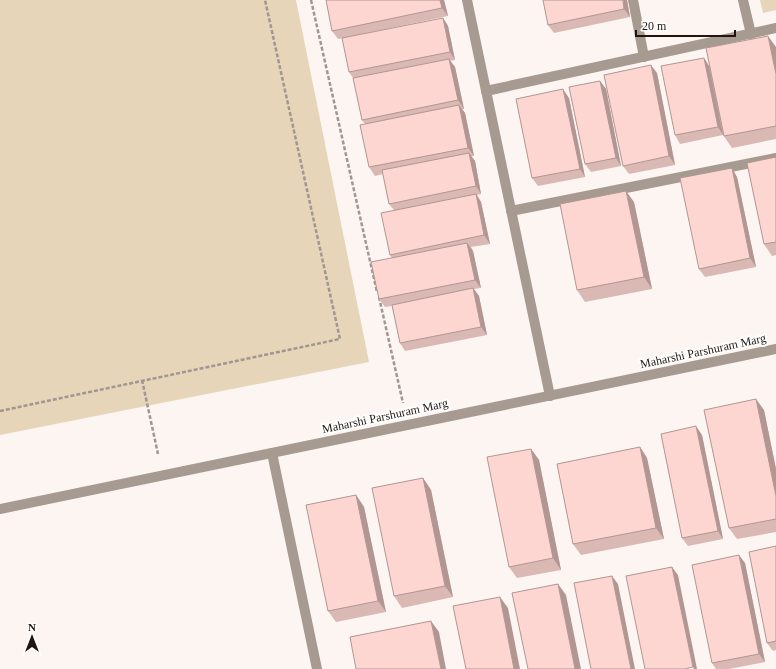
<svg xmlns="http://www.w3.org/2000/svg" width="776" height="669" font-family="'Times New Roman',serif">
<rect width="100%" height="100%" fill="#fcf5f2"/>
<!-- green -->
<g fill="#e6d5b8">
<path d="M0 0H296L369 362 0 435Z"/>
<path d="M760 0H776V10L763 13Z"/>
</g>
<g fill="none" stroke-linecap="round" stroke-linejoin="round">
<!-- path -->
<g stroke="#a09793" stroke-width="2.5" stroke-dasharray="4 2" stroke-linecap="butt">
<path d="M311 0 377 292"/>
<path d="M379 297 403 403"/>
<path d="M142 380 158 454"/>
<path d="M0 411 340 339 265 0"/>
</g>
<!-- minor -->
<g stroke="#a79b91" stroke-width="10">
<path d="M467 0 550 396"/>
<path d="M633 0 644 57"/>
<path d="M743 0 751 34"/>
<path d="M486 91 776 28"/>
<path d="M511 211 776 158"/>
<path d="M272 453 317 669"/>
<path d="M0 509 776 349"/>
</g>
</g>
<!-- wall -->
<g fill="#dab8b4">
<path d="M326 0H444L448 16 338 39 332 31Z"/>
<path d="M543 0H627L630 17 554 33 548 25Z"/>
<path d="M443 18 448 26 455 60 450 61 455 67 464 109H462L465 113 474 156H471L475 161 481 194 477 195 481 202 490 244 471 247 473 251 481 288 474 289 479 296 487 335 405 351 400 343 392 306 385 307 379 299 392 258 390 255 394 210 389 204 383 174 375 176 369 167 365 124 362 120 353 78 349 72Z"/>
<path d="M776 47V139L732 148 723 135 680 144 675 135 704 58 709 66Z"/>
<path d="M657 73 675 165 629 174 623 166Z"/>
<path d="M600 81 606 89 621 166 591 172 585 164Z"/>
<path d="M569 98 585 177 538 186 532 178Z"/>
<path d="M776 157V255L772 256 764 244Z"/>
<path d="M737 177 756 267 705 277 699 269Z"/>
<path d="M634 202 652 289 585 302 577 290Z"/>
<path d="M764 410 776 469V532L737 539 729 528Z"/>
<path d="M702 435 723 539 688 546 682 538Z"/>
<path d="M640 447 647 458 664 539 581 555 573 544Z"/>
<path d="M531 449 539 460 561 570 517 578 509 567Z"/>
<path d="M423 478 431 490 453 597 402 608 394 596Z"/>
<path d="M356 495 364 507 386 612 336 622 328 611Z"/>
<path d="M776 546V650L773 651 767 643Z"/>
<path d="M745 563 765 662 729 669H716L712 663Z"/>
</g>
<!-- shaded-wall -->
<g fill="#b19692">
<path d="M440 0H444L448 16 442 8Z"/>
<path d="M623 0H627L630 17 624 9Z"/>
<path d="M443 18 448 26 455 60 450 52Z"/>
<path d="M768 36 776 47V74Z"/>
<path d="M704 58 709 66 723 135 718 127Z"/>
<path d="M449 59 455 67 464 109 458 100Z"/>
<path d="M651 65 657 73 675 165 669 156Z"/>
<path d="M600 81 606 89 621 166 616 158Z"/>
<path d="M563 89 569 98 585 177 580 169Z"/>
<path d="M459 105 465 113 474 156 468 148Z"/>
<path d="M469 153 475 161 481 194 476 186Z"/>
<path d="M732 168 737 177 756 267 750 258Z"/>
<path d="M626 191 634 202 652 289 644 277Z"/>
<path d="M476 194 481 202 490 244 484 235Z"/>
<path d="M467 243 473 251 481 288 475 280Z"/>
<path d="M473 288 479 296 487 335 481 327Z"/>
<path d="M756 399 764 410 776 469V496Z"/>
<path d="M696 426 702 435 723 539 718 531Z"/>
<path d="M640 447 647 458 664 539 656 528Z"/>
<path d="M531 449 539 460 561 570 553 558Z"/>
<path d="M423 478 431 490 453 597 445 586Z"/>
<path d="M356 495 364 507 386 612 378 601Z"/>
<path d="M739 555 745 563 765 662 759 654Z"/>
<path d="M672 567 678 575 697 669H694L693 667Z"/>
<path d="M612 576 618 584 635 669H631Z"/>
<path d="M558 584 566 595 581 669H575Z"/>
<path d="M500 597 508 608 520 669H514Z"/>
<path d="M431 621 439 632 446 669H441Z"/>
</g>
<!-- building -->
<g fill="#fdd6d1" stroke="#b19692">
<path d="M326 0H440L442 8 332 31Z"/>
<path d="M543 0H623L624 9 548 25Z"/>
<path d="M443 18 450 52 349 72 342 38Z"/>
<path d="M768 36 776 74V126L724 136 706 48Z"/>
<path d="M704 58 718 127 675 135 661 66Z"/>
<path d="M449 59 458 100 362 120 353 78Z"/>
<path d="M651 65 669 156 623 166 604 75Z"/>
<path d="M600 81 616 158 585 164 569 87Z"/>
<path d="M563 89 580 169 532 178 516 99Z"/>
<path d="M459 105 468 148 369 167 360 125Z"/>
<path d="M469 153 476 186 389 204 382 170Z"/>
<path d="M776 157V242L764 244 747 163Z"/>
<path d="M732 168 750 258 699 269 680 178Z"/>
<path d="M626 191 644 277 577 290 560 204Z"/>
<path d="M476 194 484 235 390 255 381 213Z"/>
<path d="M467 243 475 280 379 299 371 262Z"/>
<path d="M473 288 481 327 400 343 392 305Z"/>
<path d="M756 399 776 496V519L729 528 704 410Z"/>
<path d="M696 426 718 531 682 538 661 434Z"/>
<path d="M640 447 656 528 573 544 557 464Z"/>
<path d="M531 449 553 558 509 567 487 457Z"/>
<path d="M423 478 445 586 394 596 372 488Z"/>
<path d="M356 495 378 601 328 611 306 505Z"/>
<path d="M776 546V641L767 643 749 552Z"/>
<path d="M739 555 759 654 712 663 692 565Z"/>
<path d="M672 567 693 667 685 669H645L626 576Z"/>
<path d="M612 576 631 669H591L574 583Z"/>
<path d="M558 584 575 669H528L512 593Z"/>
<path d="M500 597 514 669H466L453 606Z"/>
<path d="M431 621 441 669H356L350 637Z"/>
</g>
<g text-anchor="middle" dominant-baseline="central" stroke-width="4" stroke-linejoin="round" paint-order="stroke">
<!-- street labels -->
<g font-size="12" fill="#21150f" stroke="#fff">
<text transform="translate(703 351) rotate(-12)">Maharshi Parshuram Marg</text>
<text transform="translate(385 416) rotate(-12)">Maharshi Parshuram Marg</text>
</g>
</g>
<!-- north arrow -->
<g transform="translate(32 637)" stroke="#ffffff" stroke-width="3" paint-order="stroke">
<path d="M0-3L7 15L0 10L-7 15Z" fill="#21150f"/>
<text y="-6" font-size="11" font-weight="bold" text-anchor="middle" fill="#21150f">N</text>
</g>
<!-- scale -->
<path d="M636 30v6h99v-6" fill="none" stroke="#21150f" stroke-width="2"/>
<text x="642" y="30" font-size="12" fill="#21150f" stroke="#ffffff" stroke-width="3" paint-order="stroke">20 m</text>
</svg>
